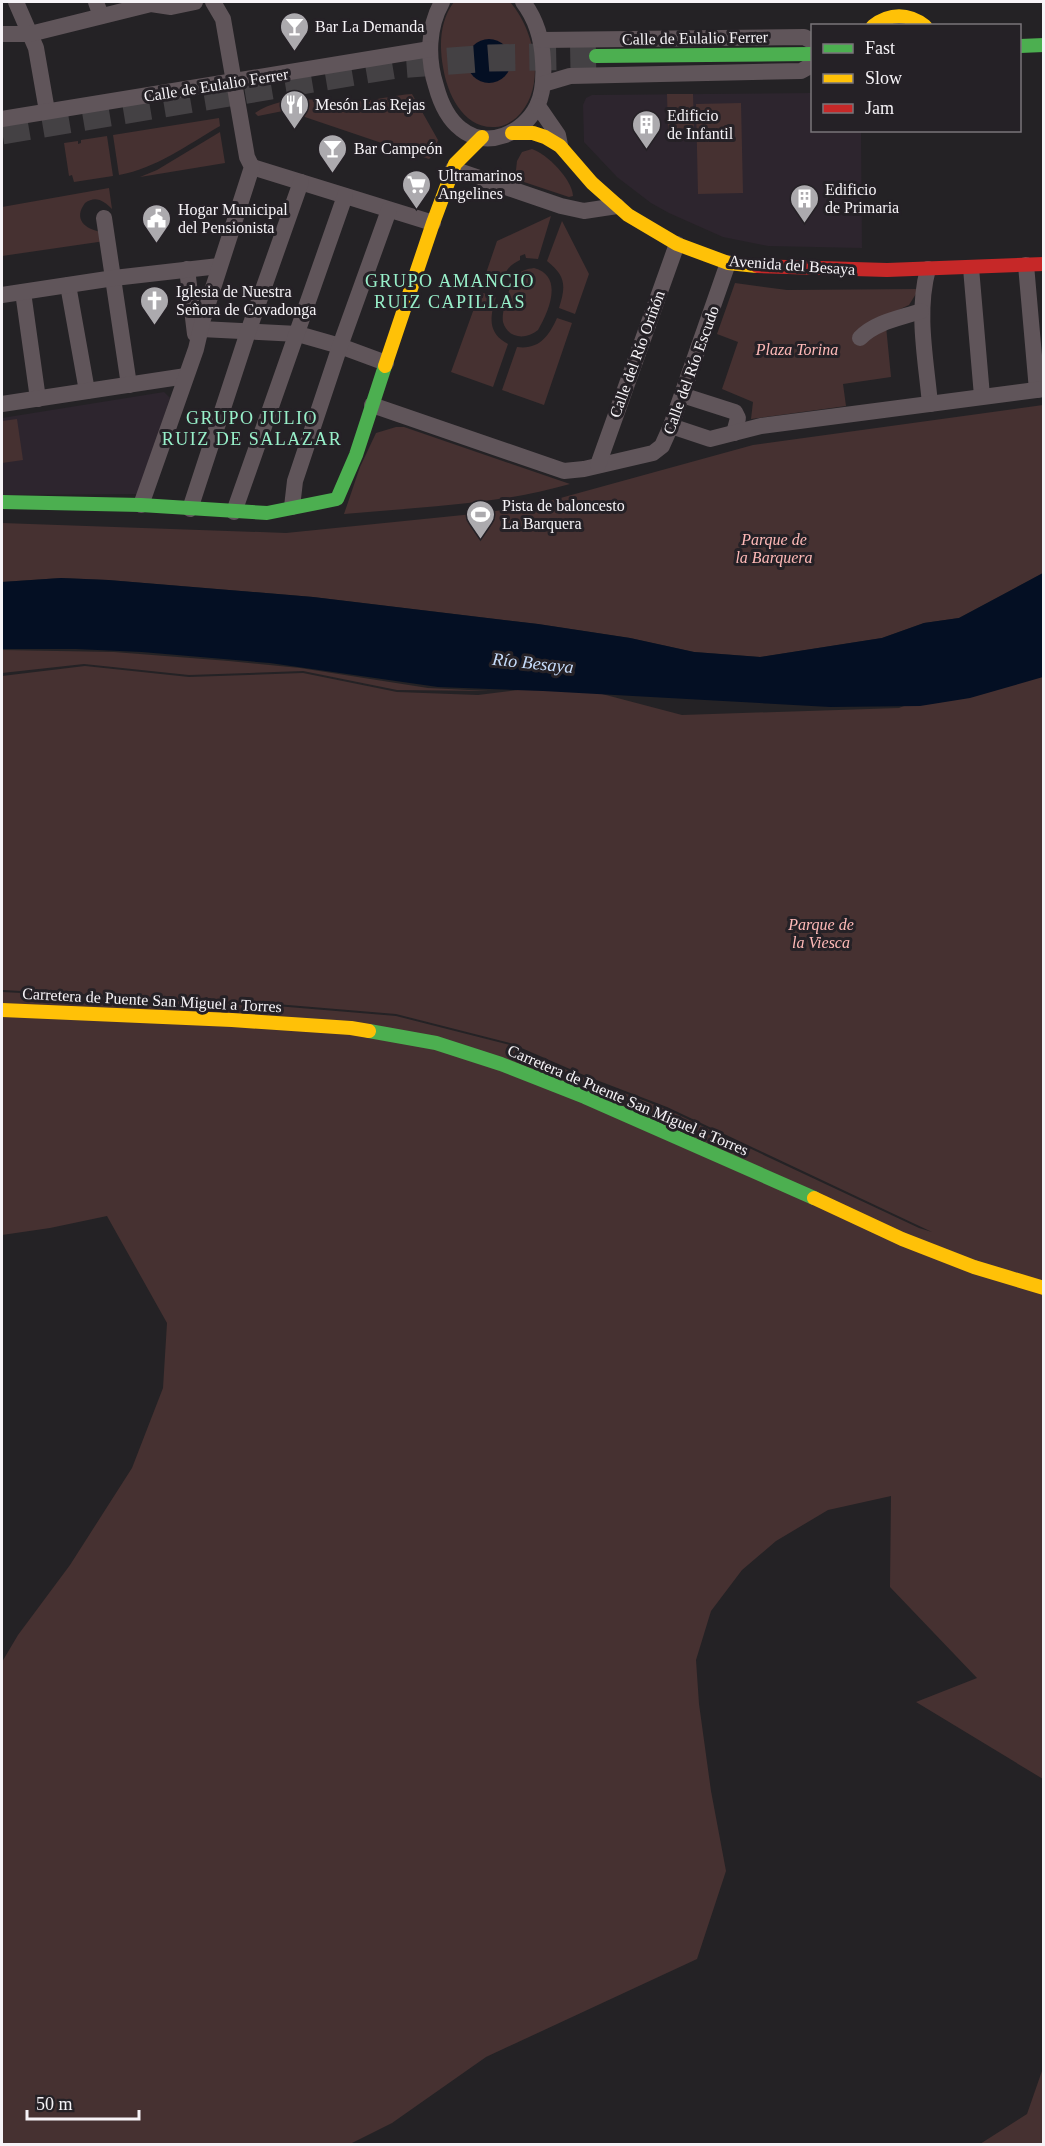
<svg xmlns="http://www.w3.org/2000/svg" width="1045" height="2146" font-family="Georgia,serif">
<rect width="100%" height="100%" fill="#242225"/>
<!-- built -->
<g fill="#2d252e">
<path d="M812 93V130L861 131 862 248 768 246 723 237 669 213 651 203 617 177 584 142 583 105 586 98 592 95Z"/>
<path d="M164 392 170 398 138 494 2 495V418Z"/>
</g>
<!-- green -->
<g fill="#463131">
<path d="M454 2H510C535 30 548 89 516 118 510 123 502 127 495 127 463 129 447 93 443 67 439 45 440 20 454 2Z"/>
<path d="M412 94 438 140 433 155 429 159 290 112 283 111 258 116 255 113C285 92 326 102 361 101 378 100 394 95 412 94Z"/>
<path d="M667 94H693L694 128 668 129Z"/>
<path d="M741 103 743 193 698 194 696 104Z"/>
<path d="M219 118 220 126C187 145 157 168 119 175L113 135Z"/>
<path d="M220 132 225 163 140 177 157 170Z"/>
<path d="M107 136 113 176 74 182 72 175 69 176 64 143 78 141V144L81 143V140Z"/>
<path d="M532 149C547 154 572 179 573 196L569 197 515 179 517 161 522 152Z"/>
<path d="M109 188 112 209C104 201 96 195 85 203 73 219 85 229 101 232L105 241 2 256V207Z"/>
<path d="M551 216 538 259 526 258 525 254 520 256V260C507 266 503 275 499 288L483 282 497 241Z"/>
<path d="M562 221 589 274 575 314 559 308C566 286 566 276 547 261Z"/>
<path d="M534 268C564 276 549 311 538 330 526 340 508 339 503 322 501 312 510 283 517 276 521 270 527 269 534 268Z"/>
<path d="M735 283 787 290 919 289 909 305 885 316 891 377 843 384 846 406 751 419 753 402 722 389 738 342 717 334Z"/>
<path d="M480 292 496 297C490 316 487 333 508 344L493 387 451 372Z"/>
<path d="M557 318 572 323 544 405 502 390 517 347C539 350 549 336 557 318Z"/>
<path d="M1043 405V573L959 618 924 623 882 638 760 657 694 652 630 638 538 624 313 597 108 580 61 578 2 582V523L286 533 483 513 535 505 753 445Z"/>
<path d="M17 419 23 460 2 463V421Z"/>
<path d="M396 427H404L570 484C497 505 419 507 344 514L360 467 376 433Z"/>
<path d="M1043 644V1779L916 1702 977 1678 890 1587 891 1496 828 1510 776 1541 742 1570 711 1611 696 1660 699 1704 711 1791 726 1871 697 1959 486 2057 392 2123 350 2144H2V1662L18 1635 70 1565 132 1468 163 1388 167 1323 107 1216 50 1228 2 1235V992L276 1006 396 1016 510 1045 585 1078 666 1109 919 1228 932 1232 667 1107 586 1076 510 1043 396 1014 276 1004 2 990V676L85 666 189 677 303 673 397 692 478 695 564 684 682 715 899 708 975 677Z"/>
<path d="M2 650 114 652 229 661 300 668 428 688 490 691 397 690 303 671 189 675 84 664 2 673Z"/>
<path d="M1043 2068V2144H980L1027 2114Z"/>
</g>
<!-- water -->
<g fill="#040f23">
<circle cx="489" cy="61" r="22"/>
<path d="M1043 573V677L970 698 920 706 830 707 543 691 438 687 270 663 142 652 76 649H2V582L61 578 108 580 313 597 538 624 630 638 694 652 760 657 882 638 924 623 959 618Z"/>
</g>
<g fill="none" stroke-linecap="round" stroke-linejoin="round">
<!-- primary-tunnel -->
<path stroke="#444144" stroke-width="27" stroke-dasharray="27 14" stroke-linecap="butt" d="M2 131 396 65 490 58 596 56"/>
<!-- street -->
<g stroke="#60555a" stroke-width="16">
<path d="M16 2 36 48 47 111"/>
<path d="M96 2 101 16"/>
<path d="M442 2C428 27 427 58 436 86 440 101 448 119 461 129 487 150 524 133 537 106 544 92 544 76 543 61 542 39 536 19 523 2"/>
<path d="M2 34H30L151 4 171 7 195 2"/>
<path d="M541 40 804 37 812 41"/>
<path d="M543 84 570 76 801 71 812 65"/>
<path d="M538 106 558 135 560 145"/>
<path d="M2 119 430 49"/>
<path d="M252 167 433 223"/>
<path d="M453 169 561 206 584 211 617 206"/>
<path d="M104 218 129 385"/>
<path d="M1026 265 1037 390"/>
<path d="M971 268 982 396"/>
<path d="M187 269 195 334"/>
<path d="M928 269C916 313 926 359 930 404"/>
<path d="M68 285 87 391"/>
<path d="M23 292 38 399"/>
<path d="M2 295 114 278 219 266"/>
<path d="M201 329 298 334 340 346 386 363"/>
<path d="M860 338C875 322 901 318 921 311"/>
<path d="M682 395 735 412 738 418 734 433"/>
<path d="M2 404 186 376"/>
<path d="M372 405 564 471 584 469 653 453 662 446 671 426 728 263"/>
<path d="M671 426 710 439 761 426 1044 389"/>
<path d="M598 465 677 244"/>
<path d="M141 505 196 349 203 319 252 167 247 157 223 19 213 2"/>
<path d="M292 507 295 481 340 346 389 210"/>
<path d="M190 509 248 332 301 182"/>
<path d="M234 512 345 196"/>
</g>
<!-- fast -->
<g stroke="#4caf50" stroke-width="14">
<path d="M1020 46 1044 45"/>
<path d="M596 56 812 54"/>
<path d="M2 502 141 505 267 513 337 499 356 455 385 366"/>
<path d="M369 1031 436 1043 501 1064 585 1097 814 1198"/>
</g>
<!-- slow -->
<g stroke="#ffc107" stroke-width="14">
<path d="M873 26C890 13 908 13 925 26"/>
<path d="M512 133H533L545 137 560 146 592 183 628 215 677 244 728 263 757 266"/>
<path d="M385 366 433 223 455 164 482 137"/>
<path d="M2 1010 232 1020 351 1028 369 1031"/>
<path d="M814 1198 902 1239 974 1267 1044 1288"/>
</g>
<!-- jam -->
<path stroke="#c62828" stroke-width="14" d="M757 266 887 270 1044 264"/>
</g>
<!-- icons -->
<defs>
<symbol id="bar-pin" viewBox="-11 -11 22 30"><path d="M0 17L-7.5 6A9.5 9.5 0 1 1 7.5 6Z" fill="#acaaae" stroke="#252126"/><path d="M-6-5H6L.8 .8V4.5H3.5V6h-7V4.5H-.8V.8Z" fill="#fff"/></symbol>
<symbol id="restaurant-pin" viewBox="-11 -11 22 30"><path d="M0 17L-7.5 6A9.5 9.5 0 1 1 7.5 6Z" fill="#acaaae" stroke="#252126"/><path d="M-5-6h1v4h1v-4h1v4h1v-4h1v5L-1.5 .5V6h-2V.5L-5-1ZM5-6V6H3V1.5H1.5Q1.5-4 5-6Z" fill="#fff"/></symbol>
<symbol id="building-pin" viewBox="-11 -11 22 30"><path d="M0 17L-7.5 6A9.5 9.5 0 1 1 7.5 6Z" fill="#acaaae" stroke="#252126"/><path d="M-4-6H4V6H1V3H-1V6H-4ZM-2.5-4.3h1.7v1.8h-1.7ZM.8-4.3h1.7v1.8H.8ZM-2.5-1h1.7V.8h-1.7ZM.8-1h1.7V.8H.8Z" fill="#fff"/></symbol>
<symbol id="supermarket-pin" viewBox="-11 -11 22 30"><path d="M0 17L-7.5 6A9.5 9.5 0 1 1 7.5 6Z" fill="#acaaae" stroke="#252126"/><path d="M-6-5.5h2.5l.6 2H6L4.5 2H-2.5L-4.4-4H-6ZM-1.5 3.2a1.3 1.3 0 1 0 .1 0ZM3 3.2a1.3 1.3 0 1 0 .1 0Z" fill="#fff"/></symbol>
<symbol id="civic-pin" viewBox="-11 -11 22 30"><path d="M0 17L-7.5 6A9.5 9.5 0 1 1 7.5 6Z" fill="#acaaae" stroke="#252126"/><path d="M-.6-6.5H3V-4.5H.6V-3L4-1V1h2V6H-6V1h2V-1L-.6-3ZM-1.2 2.5V6h2.4V2.5Z" fill="#fff"/></symbol>
<symbol id="church-pin" viewBox="-11 -11 22 30"><path d="M0 17L-7.5 6A9.5 9.5 0 1 1 7.5 6Z" fill="#acaaae" stroke="#252126"/><path d="M-1.2-6h2.4v3.5h3.3v2.4h-3.3V6h-2.4V-.1h-3.3v-2.4h3.3Z" fill="#fff"/></symbol>
<symbol id="stadium-pin" viewBox="-11 -11 22 30"><path d="M0 17L-7.5 6A9.5 9.5 0 1 1 7.5 6Z" fill="#acaaae" stroke="#252126"/><path d="M0-5a6.5 5 0 1 0 0 10a6.5 5 0 1 0 0-10ZM-3.5-1.8h7v3.6h-7Z" fill="#fff"/></symbol>
</defs>
<g fill-rule="evenodd">
<use href="#bar-pin" x="278" y="10" width="33" height="45"/>
<use href="#restaurant-pin" x="278" y="88" width="33" height="45"/>
<use href="#building-pin" x="630" y="108" width="33" height="45"/>
<use href="#bar-pin" x="316" y="132" width="33" height="45"/>
<use href="#supermarket-pin" x="400" y="168" width="33" height="45"/>
<use href="#building-pin" x="788" y="182" width="33" height="45"/>
<use href="#civic-pin" x="140" y="202" width="33" height="45"/>
<use href="#church-pin" x="138" y="284" width="33" height="45"/>
<use href="#stadium-pin" x="464" y="498" width="33" height="45"/>
</g>
<g text-anchor="middle" dominant-baseline="central" stroke-width="6" stroke-linejoin="round" paint-order="stroke">
<!-- poi labels -->
<g font-size="16" fill="#f6f3f7" stroke="#252126" text-anchor="start">
<text x="315" y="26">Bar La Demanda</text>
<text x="315" y="104">Mesón Las Rejas</text>
<text x="667" y="115">Edificio<tspan x="667" dy="18">de Infantil</tspan></text>
<text x="354" y="148">Bar Campeón</text>
<text x="438" y="175">Ultramarinos<tspan x="438" dy="18">Angelines</tspan></text>
<text x="825" y="189">Edificio<tspan x="825" dy="18">de Primaria</tspan></text>
<text x="178" y="209">Hogar Municipal<tspan x="178" dy="18">del Pensionista</tspan></text>
<text x="176" y="291">Iglesia de Nuestra<tspan x="176" dy="18">Señora de Covadonga</tspan></text>
<text x="502" y="505">Pista de baloncesto<tspan x="502" dy="18">La Barquera</tspan></text>
</g>
<!-- street labels -->
<g font-size="16" fill="#f6f3f7" stroke="#252126">
<text transform="translate(695 38) rotate(-1)">Calle de Eulalio Ferrer</text>
<text transform="translate(216 85) rotate(-9)">Calle de Eulalio Ferrer</text>
<text transform="translate(792 265) rotate(4)">Avenida del Besaya</text>
<text transform="translate(637 354) rotate(-70)">Calle del Río Oriñón</text>
<text transform="translate(691 370) rotate(-70)">Calle del Río Escudo</text>
<text transform="translate(152 1000) rotate(3)">Carretera de Puente San Miguel a Torres</text>
<text transform="translate(628 1100) rotate(23)">Carretera de Puente San Miguel a Torres</text>
</g>
<!-- park labels -->
<g font-size="16" font-style="italic" fill="#feb9b7" stroke="#252126">
<text x="797" y="349">Plaza Torina</text>
<text x="774" y="539">Parque de<tspan x="774" dy="18">la Barquera</tspan></text>
<text x="821" y="924">Parque de<tspan x="821" dy="18">la Viesca</tspan></text>
</g>
<!-- neighbourhood labels -->
<g font-size="18" letter-spacing="1.5" fill="#98f0ca" stroke="#252126">
<text x="450" y="281">GRUPO AMANCIO<tspan x="450" dy="21">RUIZ CAPILLAS</tspan></text>
<text x="252" y="418">GRUPO JULIO<tspan x="252" dy="21">RUIZ DE SALAZAR</tspan></text>
</g>
<!-- water labels -->
<g font-size="18" font-style="italic" fill="#c7ddfc" stroke="#252126">
<text transform="translate(533 663) rotate(6)">Río Besaya</text>
</g>
</g>
<!-- border -->
<rect width="1045" height="2146" fill="none" stroke="#f6f3f7" stroke-width="6"/>
<!-- legend -->
<rect x="811" y="24" width="210" height="108" fill="#252126" stroke="#79757a" stroke-width="1.5"/>
<rect x="823" y="44" width="30" height="9" fill="#4caf50" stroke="#79757a" stroke-width="1.5"/>
<text x="865" y="54" font-size="18" fill="#f6f3f7">Fast</text>
<rect x="823" y="74" width="30" height="9" fill="#ffc107" stroke="#79757a" stroke-width="1.5"/>
<text x="865" y="84" font-size="18" fill="#f6f3f7">Slow</text>
<rect x="823" y="104" width="30" height="9" fill="#c62828" stroke="#79757a" stroke-width="1.5"/>
<text x="865" y="114" font-size="18" fill="#f6f3f7">Jam</text>
<!-- scale -->
<path d="M27 2110v9h112v-9" fill="none" stroke="#f6f3f7" stroke-width="3"/>
<text x="36" y="2110" font-size="18" fill="#f6f3f7" stroke="#252126" stroke-width="4.5" paint-order="stroke">50 m</text>
</svg>
